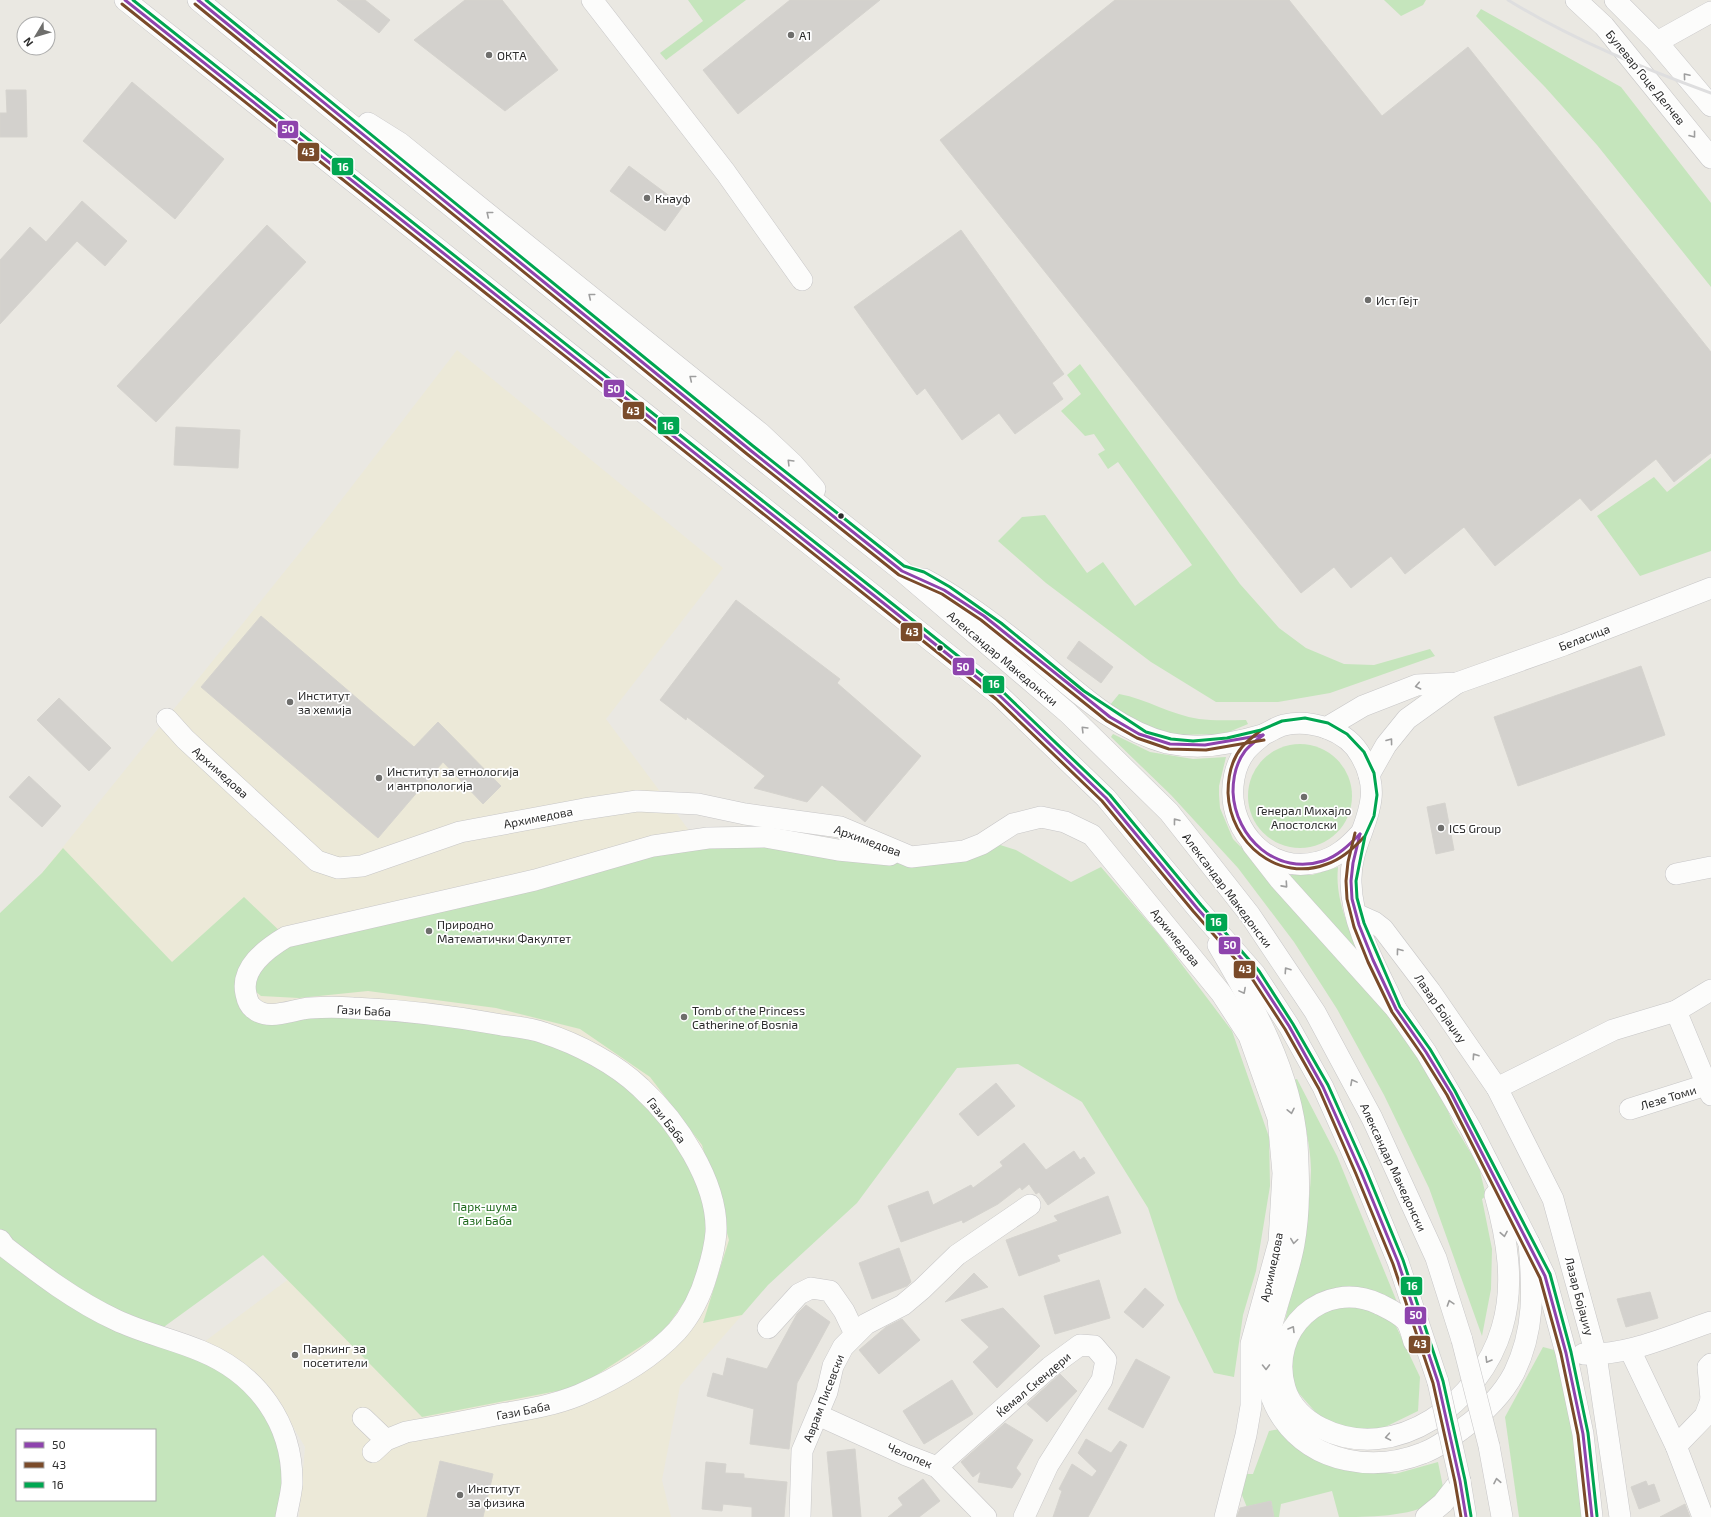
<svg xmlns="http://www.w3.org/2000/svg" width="1711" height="1517" font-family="'Exo 2',sans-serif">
<rect width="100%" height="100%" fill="#eae8e2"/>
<!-- education -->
<path fill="#ece9d8" d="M457 350 723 568 606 719 808 990 739 1242 742 1315 680 1386 662 1480 671 1517H299L305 1447 285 1413 200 1345 356 1229 42 873 322 525Z"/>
<!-- green -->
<g fill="#c5e5bc" fill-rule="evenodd">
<path d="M688 0H746L666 60 660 53 703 21Z"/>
<path d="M1384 0H1426L1423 5 1401 16Z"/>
<path d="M1481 9 1621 87 1711 203V287L1597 145 1545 87 1476 16Z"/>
<path d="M1080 364 1240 584 1279 628 1306 648 1344 664 1374 665 1430 649 1435 656 1330 693 1278 702H1216L1151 662 1046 583 998 541 1022 517 1045 515 1087 573 1103 562 1135 606 1192 565 1118 462 1108 469 1098 454 1105 450 1094 434 1085 436 1061 411 1081 394 1067 375Z"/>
<path d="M1711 458V551L1640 576 1597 516 1654 477 1667 492Z"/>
<path d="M1119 694C1147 699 1171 715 1199 719 1214 721 1231 720 1246 720L1248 724 1224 734 1176 735 1133 721 1110 705Z"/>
<path d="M1113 734 1150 752 1193 759 1226 757 1219 786V795L1220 808 1233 839 1299 906 1406 1036 1442 1097 1453 1123 1479 1167 1486 1196 1482 1199 1492 1249 1491 1289 1482 1336 1429 1188 1384 1095 1337 1009 1294 942 1238 868 1171 795 1111 737Z"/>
<circle cx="1300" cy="796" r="52"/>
<path d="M731 844 848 854 903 864 997 844 1016 850 1071 882 1101 867 1161 937 1232 1031 1269 1137 1270 1186 1256 1271 1243 1315 1234 1377 1214 1373 1178 1300 1148 1208 1082 1102 1018 1064 957 1068 857 1203 768 1285 742 1315 703 1323 729 1240 702 1145 650 1077 580 1029 496 1008 368 991 299 998 261 996 255 991 253 979 286 946 671 850Z"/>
<path d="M63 848 172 962 244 897 286 937 248 971 253 1008 469 1019 598 1059 675 1130 715 1231 702 1277 663 1332 578 1387 422 1417 263 1255 161 1329 201 1351 281 1424 286 1517H0V913L42 873ZM17 1430H155V1500H17Z"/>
<path d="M1338 867C1335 896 1346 920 1356 946L1355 948 1291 879V875H1312Z"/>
<path d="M1297 1079 1337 1156 1397 1302 1313 1297 1299 1306 1285 1321C1295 1271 1310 1221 1311 1170 1311 1143 1301 1106 1293 1080Z"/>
<path d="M1349 1302 1394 1322 1420 1377 1418 1411 1381 1429 1353 1432 1319 1416 1295 1389 1291 1367 1298 1328 1308 1315Z"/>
<path d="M1543 1347 1558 1351 1577 1442 1584 1517H1519L1505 1417Z"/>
<path d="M1280 1429 1348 1469 1395 1474 1438 1462 1443 1487C1440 1492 1437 1498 1433 1502 1412 1517 1366 1517 1339 1517L1332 1491 1281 1504 1279 1517H1237L1238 1513 1248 1510 1242 1495V1474H1253L1269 1431Z"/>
</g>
<!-- building -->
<g fill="#d3d1cd" stroke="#d5d3ce">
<path d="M337 0H365L390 20 379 33Z"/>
<path d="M465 0H502L558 70 505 111 414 40Z"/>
<path d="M790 0H880L738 114 703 70Z"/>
<path d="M1115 0H1289L1382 116 1468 47 1711 352V453L1674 482 1656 459 1591 511 1580 498 1495 566 1464 527 1405 574 1391 556 1351 588 1334 567 1301 593 940 140Z"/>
<path d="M132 82 224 159 175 219 83 141Z"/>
<path d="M6 90H26L27 137H0V113H7Z"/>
<path d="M629 166 683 206 665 231 610 191Z"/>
<path d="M82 201 127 241 105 266 77 241 0 324V260L30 227 46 242Z"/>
<path d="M267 225 306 262 156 422 117 386Z"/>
<path d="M961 230 1064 374 1052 383 1063 399 1015 434 999 413 962 440 925 388 917 395 854 307Z"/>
<path d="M176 427 240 430 238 468 174 465Z"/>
<path d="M736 600 840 679 837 683 921 756 865 822 822 785 807 802 754 788 765 776 687 717 686 720 660 700Z"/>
<path d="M261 616 414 747 438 722 501 786 483 804 443 762 378 838 201 687Z"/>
<path d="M1079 641 1113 667 1101 683 1067 658Z"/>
<path d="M1641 666 1665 735 1518 786 1494 717Z"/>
<path d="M59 698 111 748 89 771 37 720Z"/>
<path d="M29 776 61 806 42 827 9 797Z"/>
<path d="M1445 803 1454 850 1436 854 1427 807Z"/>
<path d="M996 1083 1015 1106 978 1136 959 1114Z"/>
<path d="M1024 1143 1046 1170 1074 1151 1080 1160 1084 1157 1095 1173 1048 1205 1039 1192 1036 1194 1029 1184 1022 1190 1020 1187 998 1204 963 1223 962 1220 901 1242 888 1206 928 1191 933 1205 971 1185 973 1188 1003 1166 1000 1162Z"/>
<path d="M1108 1196 1121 1233 1057 1255 1060 1261 1019 1276 1006 1240 1058 1221 1054 1216Z"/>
<path d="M899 1248 911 1282 907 1286 872 1299 859 1263Z"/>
<path d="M974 1273 988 1287 945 1302Z"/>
<path d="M1099 1280 1110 1318 1055 1334 1044 1296Z"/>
<path d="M1145 1288 1164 1305 1143 1328 1124 1312Z"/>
<path d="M1650 1292 1658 1318 1626 1327 1617 1299Z"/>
<path d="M806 1305 830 1322 797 1383 789 1449 750 1444 754 1409 707 1396 713 1373 723 1376 727 1358 767 1369 797 1314Z"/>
<path d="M1003 1308 1040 1346 997 1388 973 1362 989 1347 961 1320Z"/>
<path d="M902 1319 920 1340 879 1374 859 1350 886 1327Z"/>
<path d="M1136 1359 1170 1377 1143 1428 1108 1409Z"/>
<path d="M1060 1374 1077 1391 1047 1422 1027 1404Z"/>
<path d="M952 1380 973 1414 924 1444 903 1411Z"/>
<path d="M1005 1423 1033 1440 1016 1468 1021 1474 1012 1488 978 1482 981 1471 973 1477 961 1462Z"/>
<path d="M1086 1439 1111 1453 1120 1441 1127 1445 1088 1517H1053L1062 1491 1059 1489 1072 1464 1092 1477 1097 1471 1078 1453Z"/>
<path d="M855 1449 861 1517H833L827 1452Z"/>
<path d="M440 1461 493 1474 483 1517H427Z"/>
<path d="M706 1462 726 1464 725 1473 744 1474V1478L787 1482 784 1517H752V1507L723 1504 722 1511 702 1509Z"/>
<path d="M923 1479 940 1501 919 1517H888L903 1505 898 1498Z"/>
<path d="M1646 1481 1648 1486 1654 1484 1660 1501 1639 1509 1631 1487Z"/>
<path d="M1271 1501 1274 1517H1237L1240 1508Z"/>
<path d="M1685 1504 1690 1517H1660Z"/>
</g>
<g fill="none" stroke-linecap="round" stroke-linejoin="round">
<defs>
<g id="minor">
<path d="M125 0 999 695 1106 798 1197 908 1255 974 1289 1026 1323 1087 1361 1172 1398 1262 1438 1382"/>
<path d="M198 0 750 450 902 571 1068 713 1169 812 1250 915 1315 1012 1372 1118 1436 1258 1462 1340"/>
<path d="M592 0 726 173 802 280"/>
<path d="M1576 0 1604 26 1711 158"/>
<path d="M1615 0 1657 42 1711 106"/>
<path d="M1657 42 1711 12"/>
<path d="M368 123 400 143 760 433 793 464 815 489"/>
<path d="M924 579C962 599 996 625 1029 652 1071 686 1113 729 1167 743 1186 747 1209 747 1228 743 1240 741 1252 738 1262 735 1270 732 1276 727 1284 725 1311 719 1347 730 1361 756 1390 807 1349 833 1351 883 1352 927 1378 970 1396 1009"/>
<path d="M167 719 185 739 317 861 338 868 362 866 460 832 584 809 637 801 698 804 745 814 840 827 911 857 964 851 982 844 1013 824 1041 817 1065 822 1092 835 1221 993 1249 1036 1278 1118 1283 1173 1279 1242 1251 1344V1406L1246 1435 1225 1517"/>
<path d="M1326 728 1363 706 1417 685 1457 683 1564 645 1711 588"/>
<path d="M1263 735C1257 740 1249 746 1245 752 1238 761 1234 774 1233 786 1229 832 1270 875 1318 862 1336 858 1348 847 1360 834"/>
<path d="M1369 775 1386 745 1407 719 1457 683"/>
<path d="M1252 844 1280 880 1396 1009 1426 1052 1471 1129 1529 1243 1545 1276 1566 1353 1583 1434 1592 1517"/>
<path d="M1676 874 1711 867"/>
<path d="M1356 914 1374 922 1383 929 1430 991 1497 1088 1553 1199 1596 1355 1620 1517"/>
<path d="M1218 945C1254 1006 1291 1072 1297 1143 1299 1177 1300 1211 1294 1244 1284 1301 1244 1365 1283 1419 1315 1464 1375 1472 1423 1453 1437 1448 1450 1438 1462 1429 1483 1414 1502 1396 1514 1373 1535 1330 1533 1289 1529 1243"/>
<path d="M1676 1011 1711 1095"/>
<path d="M1497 1088 1613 1030 1676 1011 1711 990"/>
<path d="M1630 1109 1706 1085"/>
<path d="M0 1240 5 1247C40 1274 75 1301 116 1320 143 1333 173 1339 201 1351 257 1374 293 1423 292 1484 291 1495 288 1506 286 1517"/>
<path d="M768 1328 799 1294 811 1288 830 1291 844 1311 855 1334"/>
<path d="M1414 1342C1412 1336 1410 1326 1406 1321 1400 1314 1387 1308 1379 1304 1323 1278 1268 1330 1285 1388 1290 1406 1305 1420 1321 1428 1396 1466 1481 1401 1502 1328 1515 1285 1507 1238 1495 1195"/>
<path d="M1630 1350 1676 1446 1703 1517"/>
<path d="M1583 1354C1628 1356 1669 1336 1711 1322"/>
<path d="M1711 1364 1708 1367 1711 1399"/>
<path d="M818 1415 906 1455 937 1467 986 1517"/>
<path d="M363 1418 386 1440"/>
<path d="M1489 1446 1502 1517"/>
<path d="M1676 1446 1705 1416 1711 1400"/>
<path d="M373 1452 386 1440 406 1432C436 1427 466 1421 496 1415 524 1410 552 1406 579 1395 614 1380 651 1359 677 1331 691 1315 701 1295 707 1274 711 1261 715 1247 716 1232 718 1182 677 1121 641 1088 616 1064 578 1044 544 1033 531 1028 516 1027 502 1025 453 1016 403 1010 353 1008 339 1007 324 1007 310 1008 293 1009 268 1022 253 1008 249 1005 247 999 246 994 240 968 266 949 286 937L535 880 653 846 708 838 765 837 838 850 890 855"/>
<path d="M937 1467 1050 1367 1080 1345 1094 1346 1106 1360 1102 1380 1048 1465 1024 1517"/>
<path d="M1460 1481 1466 1517"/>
<path d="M800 1517 802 1451 827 1392 833 1366 843 1347 866 1324 903 1305 922 1289 957 1255 1030 1205"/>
<path d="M1426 1517 1443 1503 1460 1481"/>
</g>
</defs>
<!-- minor casing -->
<use href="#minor" stroke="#c7c6c7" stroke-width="22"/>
<!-- minor -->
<use href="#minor" stroke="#fcfcfb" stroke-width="21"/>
<!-- rail -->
<path stroke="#dededf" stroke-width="3" d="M1508 0C1571 39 1641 68 1711 93"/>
<defs>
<g id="minor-bridge">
<path d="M1462 1340 1489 1446"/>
<path d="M1438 1382 1460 1481"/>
</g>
</defs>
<!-- minor-bridge casing -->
<use href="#minor-bridge" stroke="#c7c6c7" stroke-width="22" stroke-linecap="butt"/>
<!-- minor-bridge -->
<use href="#minor-bridge" stroke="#fcfcfb" stroke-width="21"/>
<defs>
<g id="bus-1">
<path d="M125 0 999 695 1106 798 1197 908 1255 974 1289 1026 1323 1087 1361 1172 1398 1262 1438 1382 1460 1481 1466 1517"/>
<path d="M198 0 750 450 902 571 944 590 984 616 1110 717 1139 734 1170 744 1205 745 1263 735"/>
<path d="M1263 735C1257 740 1250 745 1245 751 1236 763 1233 778 1233 792 1235 838 1277 876 1323 861 1338 856 1349 845 1360 834"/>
<path d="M1360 834 1353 863 1351 881 1352 899 1359 925 1373 960 1396 1009 1426 1052 1451 1093 1545 1276 1566 1353 1583 1434 1592 1517"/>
</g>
<g id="bus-2">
<path d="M122 4 996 699 1102 801 1193 911 1251 977 1285 1029 1319 1089 1356 1174 1393 1264 1433 1383 1455 1482 1461 1517"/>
<path d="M195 4 747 454 899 575 942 594 981 620 1107 721 1137 738 1169 749 1206 750 1264 740"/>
<path d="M1260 731C1254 736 1247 741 1242 747 1231 760 1228 777 1228 793 1230 843 1278 883 1327 864 1342 859 1353 849 1364 837"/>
<path d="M1355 833 1348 862 1346 881 1347 899 1354 927 1368 962 1392 1012 1422 1055 1447 1095 1540 1278 1561 1354 1578 1435 1587 1517"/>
</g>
<g id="bus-3">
<path d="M133 0 1002 691 1110 795 1201 905 1259 971 1293 1024 1328 1085 1366 1170 1403 1260 1443 1381 1465 1480 1471 1516"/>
<path d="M206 0 753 446 904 566 924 572 950 587 1001 623 1084 691 1146 732 1171 739 1193 741 1227 738 1261 730 1282 721 1305 718 1328 723 1347 734 1364 752 1374 773 1377 795 1374 816 1365 836 1356 881 1357 898 1364 923 1400 1007 1430 1049 1455 1091 1550 1274 1571 1352 1588 1433 1597 1516"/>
</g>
</defs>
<!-- bus-1 casing -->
<use href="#bus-1" stroke="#fff" stroke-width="6"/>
<!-- bus-2 casing -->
<use href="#bus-2" stroke="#fff" stroke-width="6"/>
<!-- bus-3 casing -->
<use href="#bus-3" stroke="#fff" stroke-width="6"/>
<!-- bus-1 -->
<use href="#bus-1" stroke="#8e44ad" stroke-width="3"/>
<!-- bus-2 -->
<use href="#bus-2" stroke="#7a4b2a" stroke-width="3"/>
<!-- bus-3 -->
<use href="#bus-3" stroke="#00a651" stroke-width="3"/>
</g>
<!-- one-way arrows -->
<defs><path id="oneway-chevron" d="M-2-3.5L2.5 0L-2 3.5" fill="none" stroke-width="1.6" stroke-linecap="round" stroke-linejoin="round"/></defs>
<g stroke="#9e9e9e">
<use href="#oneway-chevron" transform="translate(1686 76) rotate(-130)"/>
<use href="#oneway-chevron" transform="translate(1693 135) rotate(52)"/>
<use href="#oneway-chevron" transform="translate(489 214) rotate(-141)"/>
<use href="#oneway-chevron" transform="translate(591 296) rotate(-141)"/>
<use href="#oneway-chevron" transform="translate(692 378) rotate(-141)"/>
<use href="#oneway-chevron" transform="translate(790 462) rotate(-135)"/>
<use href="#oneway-chevron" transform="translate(1418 686) rotate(168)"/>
<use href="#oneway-chevron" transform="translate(1084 729) rotate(-135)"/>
<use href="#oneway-chevron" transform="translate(1390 741) rotate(-53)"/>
<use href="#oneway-chevron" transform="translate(1176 821) rotate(-128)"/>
<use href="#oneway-chevron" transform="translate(1285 885) rotate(48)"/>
<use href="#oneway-chevron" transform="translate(1399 951) rotate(-127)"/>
<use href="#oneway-chevron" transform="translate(1287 970) rotate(-124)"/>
<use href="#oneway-chevron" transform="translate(1243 991) rotate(62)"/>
<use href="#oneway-chevron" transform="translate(1475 1056) rotate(-124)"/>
<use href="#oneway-chevron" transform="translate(1353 1082) rotate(-118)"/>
<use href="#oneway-chevron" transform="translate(1291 1111) rotate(78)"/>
<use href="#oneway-chevron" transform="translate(1504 1234) rotate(80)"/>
<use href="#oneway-chevron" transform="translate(1294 1241) rotate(98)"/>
<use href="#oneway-chevron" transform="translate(1450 1303) rotate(-108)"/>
<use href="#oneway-chevron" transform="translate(1292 1329) rotate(-59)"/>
<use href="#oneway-chevron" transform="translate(1488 1360) rotate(121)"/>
<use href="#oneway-chevron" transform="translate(1266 1367) rotate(89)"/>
<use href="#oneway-chevron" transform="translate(1388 1437) rotate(170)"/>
<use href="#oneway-chevron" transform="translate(1497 1481) rotate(-101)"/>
</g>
<!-- markers -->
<g fill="#6e6e6c" stroke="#fff" stroke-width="1.5">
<circle cx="791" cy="35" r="4"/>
<circle cx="489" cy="55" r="4"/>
<circle cx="647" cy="198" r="4"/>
<circle cx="1368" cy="300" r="4"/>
<circle cx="290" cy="702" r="4"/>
<circle cx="379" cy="778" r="4"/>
<circle cx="1304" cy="797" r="4"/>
<circle cx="1441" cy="828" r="4"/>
<circle cx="429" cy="931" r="4"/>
<circle cx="684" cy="1017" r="4"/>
<circle cx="295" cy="1355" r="4"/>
<circle cx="460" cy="1495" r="4"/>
</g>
<g fill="#2c2c2c" stroke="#fff" stroke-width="1.5">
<circle cx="841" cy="516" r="3.5"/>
<circle cx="940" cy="648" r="3.5"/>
</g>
<g text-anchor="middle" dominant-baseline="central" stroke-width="3.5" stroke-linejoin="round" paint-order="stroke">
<!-- poi labels -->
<g font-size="12" fill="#2c2c2c" stroke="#fff" text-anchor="start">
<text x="799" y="35">А1</text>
<text x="497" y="55">ОКТА</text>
<text x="655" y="198">Кнауф</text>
<text x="1376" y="300">Ист Гејт</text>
<text x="298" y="695">Институт<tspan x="298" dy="14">за хемија</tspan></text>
<text x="387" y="771">Институт за етнологија<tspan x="387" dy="14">и антрпологија</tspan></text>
<text x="1304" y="810" text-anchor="middle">Генерал Михајло<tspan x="1304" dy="14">Апостолски</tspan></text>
<text x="1449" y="828">ICS Group</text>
<text x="437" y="924">Природно<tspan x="437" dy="14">Математички Факултет</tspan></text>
<text x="692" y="1010">Tomb of the Princess<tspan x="692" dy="14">Catherine of Bosnia</tspan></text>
<text x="303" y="1348">Паркинг за<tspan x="303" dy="14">посетители</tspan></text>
<text x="468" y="1488">Институт<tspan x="468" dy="14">за физика</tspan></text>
</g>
<!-- street labels -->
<g font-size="12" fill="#2c2c2c" stroke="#fff">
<text transform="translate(1646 77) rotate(51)">Булевар Гоце Делчев</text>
<text transform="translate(1584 637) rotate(-21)">Беласица</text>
<text transform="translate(1003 658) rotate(40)">Александар Македонски</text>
<text transform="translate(221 772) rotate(42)">Архимедова</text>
<text transform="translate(538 817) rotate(-11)">Архимедова</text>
<text transform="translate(868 840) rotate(20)">Архимедова</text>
<text transform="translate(1228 890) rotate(53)">Александар Македонски</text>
<text transform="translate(1176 937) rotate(51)">Архимедова</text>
<text transform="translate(1441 1008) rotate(55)">Лазар Бојаџиу</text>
<text transform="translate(364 1010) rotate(3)">Гази Баба</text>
<text transform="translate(1668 1097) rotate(-17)">Лезе Томи</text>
<text transform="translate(667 1120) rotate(52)">Гази Баба</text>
<text transform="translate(1394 1167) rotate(65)">Александар Македонски</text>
<text transform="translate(1271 1267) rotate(-78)">Архимедова</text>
<text transform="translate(1580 1296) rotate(75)">Лазар Бојаџиу</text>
<text transform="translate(1033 1384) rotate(-40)">Ќемал Скендери</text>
<text transform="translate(823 1398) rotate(-69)">Аврам Писевски</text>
<text transform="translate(523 1410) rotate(-11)">Гази Баба</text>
<text transform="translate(910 1455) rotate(23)">Челопек</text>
</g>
<!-- park labels -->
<g font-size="12" fill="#1e691c" stroke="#fff">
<text x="485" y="1206">Парк-шума<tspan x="485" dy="14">Гази Баба</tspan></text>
</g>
</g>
<g stroke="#fff" stroke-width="1.5">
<rect x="277" y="120" width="22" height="19" rx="4" fill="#8e44ad"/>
<rect x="297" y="142" width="23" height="20" rx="4" fill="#7a4b2a"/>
<rect x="331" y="157" width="23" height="19" rx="4" fill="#00a651"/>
<rect x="603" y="379" width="22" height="19" rx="4" fill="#8e44ad"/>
<rect x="622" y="401" width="23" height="19" rx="4" fill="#7a4b2a"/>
<rect x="657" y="416" width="23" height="19" rx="4" fill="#00a651"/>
<rect x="900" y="622" width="23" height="20" rx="4" fill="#7a4b2a"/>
<rect x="952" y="657" width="23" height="19" rx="4" fill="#8e44ad"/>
<rect x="982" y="675" width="23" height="19" rx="4" fill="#00a651"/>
<rect x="1205" y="913" width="23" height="19" rx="4" fill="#00a651"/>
<rect x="1218" y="936" width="23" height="19" rx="4" fill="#8e44ad"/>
<rect x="1233" y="960" width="23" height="19" rx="4" fill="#7a4b2a"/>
<rect x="1400" y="1276" width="23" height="20" rx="4" fill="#00a651"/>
<rect x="1404" y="1306" width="23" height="19" rx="4" fill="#8e44ad"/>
<rect x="1408" y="1335" width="23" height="19" rx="4" fill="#7a4b2a"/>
</g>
<g font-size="11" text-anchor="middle" font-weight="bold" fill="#fff">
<text x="288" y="133">50</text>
<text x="308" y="156">43</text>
<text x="343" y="171">16</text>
<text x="614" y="393">50</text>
<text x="633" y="415">43</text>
<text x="668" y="430">16</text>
<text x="912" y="636">43</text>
<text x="963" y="671">50</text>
<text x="994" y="688">16</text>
<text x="1216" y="926">16</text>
<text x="1230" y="949">50</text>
<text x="1245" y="973">43</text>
<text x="1412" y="1290">16</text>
<text x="1416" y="1319">50</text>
<text x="1420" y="1348">43</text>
</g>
<!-- legend -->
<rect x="16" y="1429" width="140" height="72" fill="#ffffff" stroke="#ababab"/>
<rect x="24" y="1442" width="20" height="6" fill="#8e44ad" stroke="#ababab"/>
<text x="52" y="1449" font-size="12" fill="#2c2c2c">50</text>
<rect x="24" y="1462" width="20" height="6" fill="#7a4b2a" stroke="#ababab"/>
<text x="52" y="1469" font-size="12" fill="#2c2c2c">43</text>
<rect x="24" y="1482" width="20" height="6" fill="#00a651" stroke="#ababab"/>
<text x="52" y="1489" font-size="12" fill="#2c2c2c">16</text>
<!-- north arrow -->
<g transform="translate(36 36) rotate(232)"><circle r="19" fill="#ffffff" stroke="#ababab"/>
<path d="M0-3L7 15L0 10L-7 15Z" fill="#6e6e6c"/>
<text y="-6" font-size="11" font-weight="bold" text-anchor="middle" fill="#2c2c2c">N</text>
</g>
</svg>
